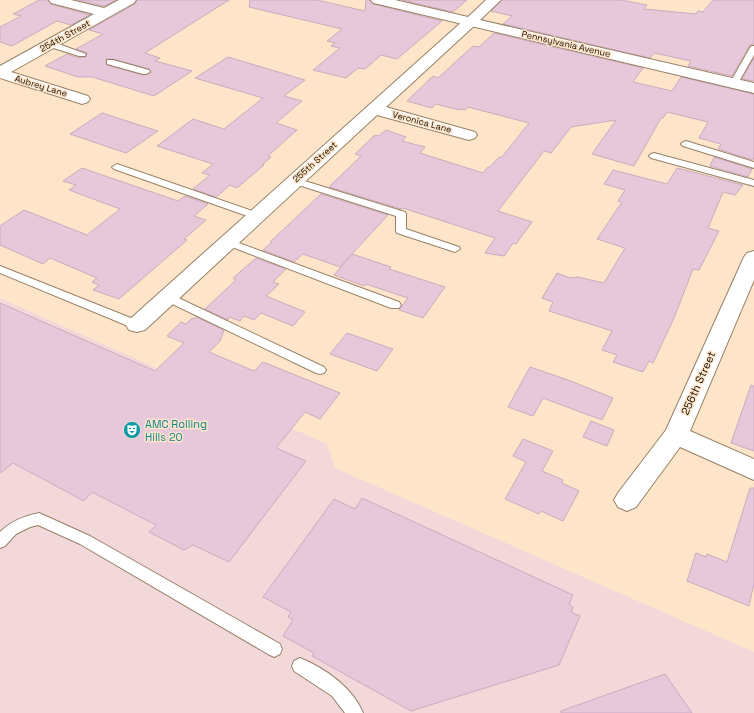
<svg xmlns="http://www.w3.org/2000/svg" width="754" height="713" font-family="'Space Grotesk',sans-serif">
<rect width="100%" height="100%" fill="#fee5c9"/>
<!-- commercial -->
<path fill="#f3d8da" d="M0 298 327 444 335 468 754 652V713H0Z"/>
<!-- building -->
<g fill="#e7c8db" stroke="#cbaabe" fill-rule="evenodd">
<path d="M39 0H48L51 4 90 15 71 25 57 21 12 46 0 42V27L21 16 13 14Z"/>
<path d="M77 0H116L104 6Z"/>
<path d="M137 0H229L145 53 160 58 155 61 192 71 154 96 92 77H78L45 66 67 54 79 58 86 57 87 53 76 49 103 34 89 30 135 4ZM106 59H113L149 69 151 72 143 75 107 65Z"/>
<path d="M250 0H317L365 11 366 0H370L373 4 442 21 397 59 381 55 365 69 358 68 346 78 313 70 340 48 331 46 335 43 327 41 342 29 249 7Z"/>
<path d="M402 0H467L453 12Z"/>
<path d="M502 0H621L647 5 644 9 696 14 698 11 703 12 713 0H754V44L750 45 732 76 688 66 691 61 654 53 650 58 503 24 512 16 491 11Z"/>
<path d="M494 33 643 68 633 82 672 91 681 77 754 94V157L753 160 718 149 721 144 699 138 708 122 667 112 663 118H661L634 166 592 154 616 120 571 127 551 153 544 151 498 211 532 222 516 244 513 243 504 256 485 253 495 238 403 208 401 209 329 187 361 156 355 154 375 135 379 136 386 130 406 137 402 141 425 147 420 153 483 173 488 167H490L499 157H502L529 123 468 107 465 110 460 109 459 110 436 104 432 108 407 101 433 76 438 78 473 46 479 47Z"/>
<path d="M228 57 305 80 284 96 302 101 276 123 297 130 268 156 271 157 262 165H264L237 188 230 185 216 197 193 189 210 175 202 173 213 164 157 146 193 119 224 129 263 98 195 78Z"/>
<path d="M754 58V81L742 79Z"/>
<path d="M102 113 158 131 126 153 70 134Z"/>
<path d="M714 157 752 169 748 177 710 166Z"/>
<path d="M82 168 178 201 185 196 208 204 194 216 206 220 184 239 187 240 119 299 93 290 99 285 92 282 97 278 50 258 43 264 0 245V226L24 210 87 235 120 209 69 190 76 185 63 181Z"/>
<path d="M677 168 743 185 735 195 723 192 708 228 719 231 699 270 693 269 674 318 653 363 649 361 643 372 613 362 617 355 602 350 612 331 549 311 553 302 542 298 557 273 570 278 578 277 604 283 625 248 597 239 622 202 618 201 625 190 604 184 613 170 667 184Z"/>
<path d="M321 194 388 215 340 267 303 254 294 262 263 250 272 242H270Z"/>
<path d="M352 254 391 267 389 269 445 287 423 318 399 310 408 298 366 284 364 286 334 275Z"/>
<path d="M256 258 286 269 273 282 279 284 266 296 305 312 293 326 261 313 254 320 244 316 240 321 229 317 228 320 205 309 236 280 233 278Z"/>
<path d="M0 303 155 371 184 343 167 336 181 322 186 324 192 318 194 319 196 317 224 330 220 341 209 352 254 371 263 362 340 393 320 419 305 412 276 448 306 461 229 562 193 545 184 550 149 532 156 525 92 492 84 501 13 463 0 473Z"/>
<path d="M347 333 393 349 377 371 330 354Z"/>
<path d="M530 367 568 380 613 398 602 420 543 398 533 416 508 407Z"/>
<path d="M751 385 754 386V451L731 443Z"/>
<path d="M591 421 614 430 607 446 583 437Z"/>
<path d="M523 439 553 451 542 471 563 480 562 483 579 491 563 521 541 511 539 514 505 499 526 462 513 456Z"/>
<path d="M750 488H754V583L749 606 687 581 696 553 706 557 707 554 727 562Z"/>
<path d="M362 498 573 595 569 604 573 607 571 612 580 616 559 665 411 711 312 656 314 653 283 636 293 620 288 617 291 612 263 597 334 499 355 509Z"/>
<path d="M665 674 692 713H561V711Z"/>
</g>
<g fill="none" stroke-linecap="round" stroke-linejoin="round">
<defs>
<g id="service">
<path d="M47 42H53L86 54 85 56H79L47 46Z"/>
<path d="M751 46H754V55L737 85H731L730 83Z"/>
<path d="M107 60H113L149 70 150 72 146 74H143L107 64Z"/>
<path d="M686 141 754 162V168L683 146 681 144 683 142Z"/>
<path d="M654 153 754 180V186L651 158 649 156 651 154Z"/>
<path d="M117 164 261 214 262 216 261 218H253L114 169 112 167Z"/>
<path d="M295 178 405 212 406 214V229L459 247 460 249 455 252 397 233 396 231V216L292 183 290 181Z"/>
<path d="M228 239 399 302 401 305 399 308H391L224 244 223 242Z"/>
<path d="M0 266 141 322 143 325 141 328H133L0 273Z"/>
<path d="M168 293 324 367 326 370 324 373 320 374 316 373 164 300 162 297 164 294Z"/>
<path d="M39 513 90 536 280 644 282 649 280 654 274 657 268 654 80 544 38 525 30 527 16 534 5 546 0 548V532C11 521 24 516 39 513Z"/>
<path d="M300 658C325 668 353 688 363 713H345L332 696 294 671 292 666 294 661Z"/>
</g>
<g id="minor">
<path d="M49 0H71L104 8 119 0H136L134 3 11 72 88 96 90 99 88 102 82 104 76 102 0 78V66L94 14 51 3Z"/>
<path d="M470 18 475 19 477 22 475 25 386 107 475 132 477 135 475 138 469 140 377 115 145 330 137 332 129 330 126 325 129 320 465 19Z"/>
<path d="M754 251V280L690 431 754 459V480L680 447 636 507 627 511 618 507 614 500 618 493 666 430 744 257 747 253Z"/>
</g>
<path id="tertiary" d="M371 0H395L468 17 486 0H501L480 20 754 83V93L378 4 373 3Z"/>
</defs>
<!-- service casing -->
<use href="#service" stroke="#978066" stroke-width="2"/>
<!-- minor casing -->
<use href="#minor" stroke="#978066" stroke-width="2"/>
<!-- tertiary casing -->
<use href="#tertiary" stroke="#978066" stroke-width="2"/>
<!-- service -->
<use href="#service" fill="#fff" fill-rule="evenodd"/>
<!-- minor -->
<use href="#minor" fill="#fff" fill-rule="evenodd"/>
<!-- tertiary -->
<use href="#tertiary" fill="#fff" fill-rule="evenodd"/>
</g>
<!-- icons -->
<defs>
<symbol id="theatre-disc" viewBox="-11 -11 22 22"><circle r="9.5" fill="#0f9aa8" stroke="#fee5c9"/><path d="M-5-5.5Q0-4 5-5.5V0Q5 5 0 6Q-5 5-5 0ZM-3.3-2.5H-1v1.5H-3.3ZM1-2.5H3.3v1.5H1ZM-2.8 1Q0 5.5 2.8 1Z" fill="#fff"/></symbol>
</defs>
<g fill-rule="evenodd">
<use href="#theatre-disc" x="122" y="420" width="20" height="20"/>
</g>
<g text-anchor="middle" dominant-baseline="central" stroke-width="3" stroke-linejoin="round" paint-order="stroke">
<!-- far-street labels -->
<g font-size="9" fill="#180f06" stroke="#fee5c9">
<text transform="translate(65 36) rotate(-29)">254th Street</text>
<text transform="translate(566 44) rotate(13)">Pennsylvania Avenue</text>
<text transform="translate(41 86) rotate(17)">Aubrey Lane</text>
<text transform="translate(422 122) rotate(15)">Veronica Lane</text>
<text transform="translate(315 162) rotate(-42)">255th Street</text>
</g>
<!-- street labels -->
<g font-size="11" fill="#180f06" stroke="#fee5c9">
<text transform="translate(698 383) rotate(-66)">256th Street</text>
</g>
<!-- culture labels -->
<g font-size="11" fill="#0d838f" stroke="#fee5c9" text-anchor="start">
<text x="145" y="424">AMC Rolling<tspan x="145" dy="13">Hills 20</tspan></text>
</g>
</g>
</svg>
